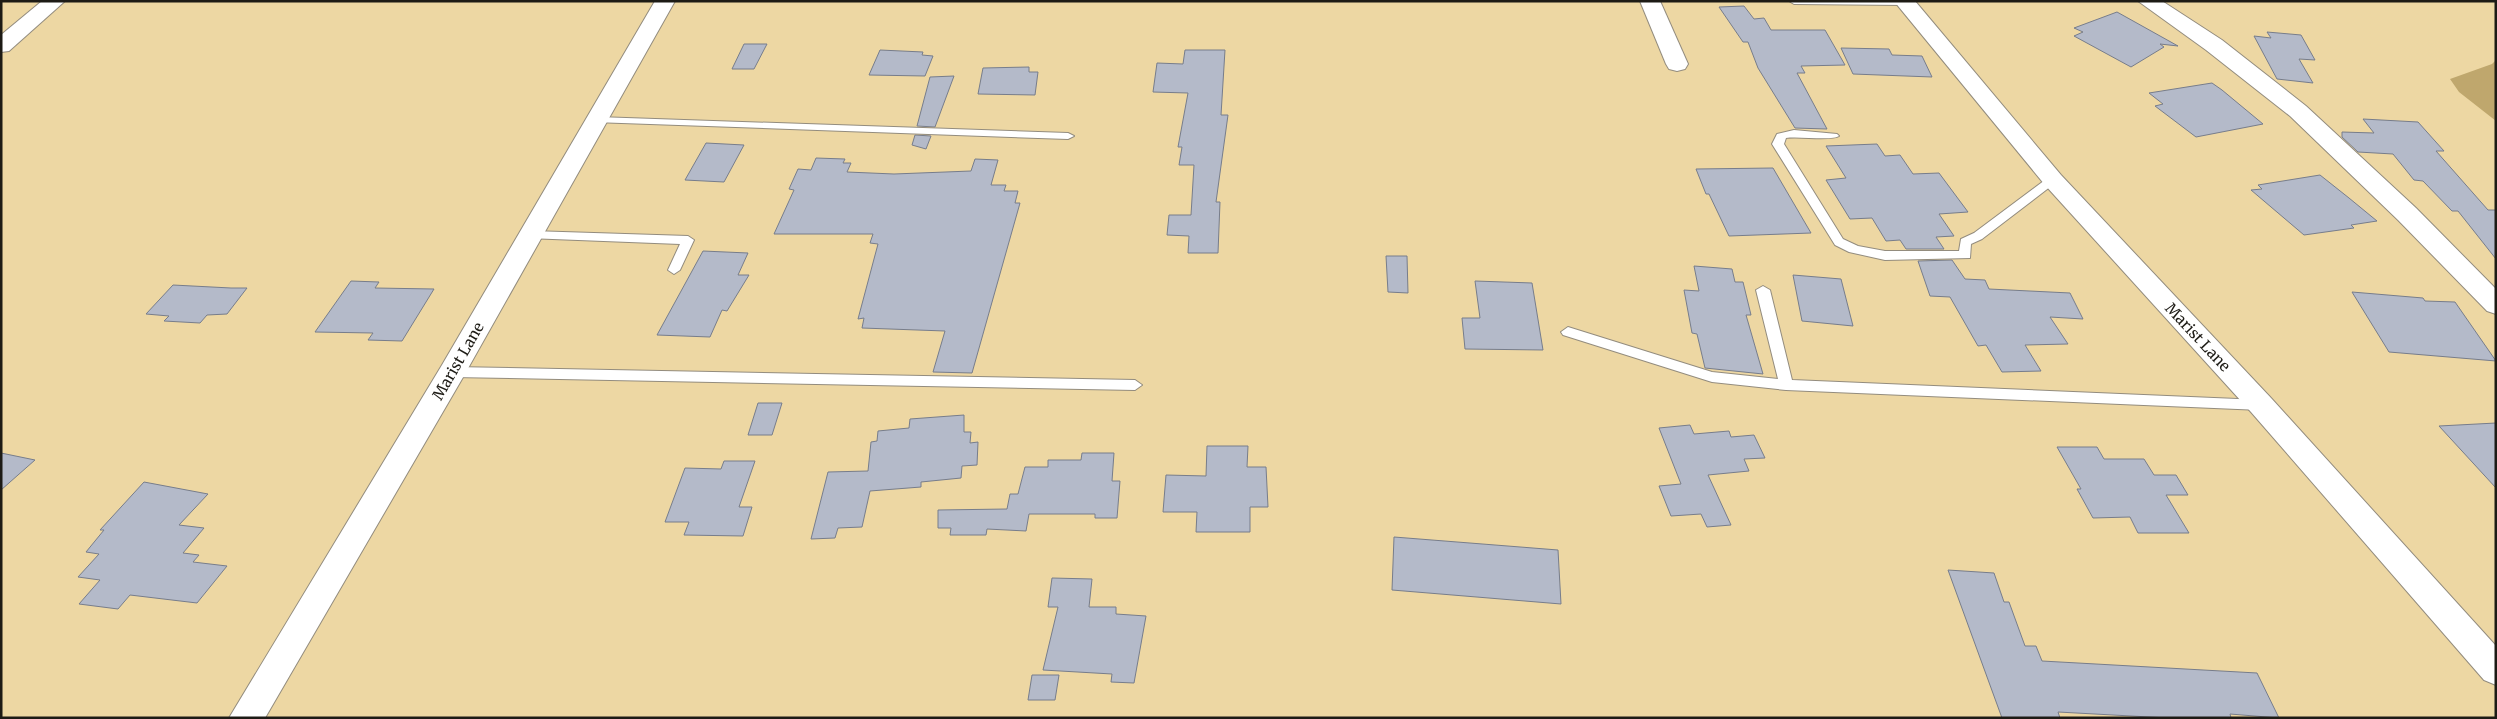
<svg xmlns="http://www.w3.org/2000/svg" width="2497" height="719" font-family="Merriweather,serif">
<rect width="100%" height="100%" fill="#f4eddd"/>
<!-- green -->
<rect fill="#edd7a3" x="1" y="1" width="2495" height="717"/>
<!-- water -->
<path fill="#bfa76d" d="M2496 60V121L2459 92 2450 79 2492 64Z"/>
<!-- building -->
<g fill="#b4bac9" stroke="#777d8b">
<path d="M1744 6 1754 19 1764 18 1771 30H1825L1845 65 1801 66 1805 73H1797L1827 129 1795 128 1758 68 1748 42H1743L1719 7Z"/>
<path d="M2117 12 2178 46 2160 44 2164 47 2131 67 2074 36 2083 32 2074 28Z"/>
<path d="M2267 32 2301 35 2315 60 2299 59 2313 83 2277 79 2254 36 2271 38Z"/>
<path d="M744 44H767L754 69H732Z"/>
<path d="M1841 48 1889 49 1892 55 1922 56 1932 77 1853 74Z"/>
<path d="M880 50 923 52 922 55 933 56 925 76 869 75Z"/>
<path d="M1185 50H1225L1221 115H1228L1216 202H1220L1218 253H1188L1189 236 1167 235 1169 215H1191L1194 165H1179L1182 147H1178L1188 93 1153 92 1157 63 1183 64Z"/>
<path d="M1029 67V72H1038L1035 95 978 94 983 68Z"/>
<path d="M954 76 935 127 917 126 930 77Z"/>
<path d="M2212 83 2222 90 2263 124 2196 137 2155 106 2163 104 2149 93Z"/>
<path d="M2363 119 2418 122 2444 151H2436L2488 210H2496V259L2458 211H2452L2423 181 2414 180 2393 154 2358 152 2342 137V132L2374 133Z"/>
<path d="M915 135 931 136 926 149 912 145Z"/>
<path d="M706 143 744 145 724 182 685 180Z"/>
<path d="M1877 144 1885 156 1900 155 1913 174 1939 173 1968 212 1939 214 1954 236 1936 237 1944 249H1906L1900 240 1886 241 1872 218 1850 219 1826 180 1846 178 1826 146Z"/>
<path d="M816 158 845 159 843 163H851L847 172 894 174 971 171 975 159 998 160 991 185H1006L1004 191H1018L1015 203H1020L972 373 933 372 945 331 862 328 864 318 858 319 878 244 870 243 873 234H774L794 190 789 189 798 169 811 170Z"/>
<path d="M1773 168 1811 233 1729 236 1709 194H1706L1696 169Z"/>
<path d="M2320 175 2349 198 2377 221 2351 225 2354 228 2304 235 2251 190 2262 189 2258 185Z"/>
<path d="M703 251 748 253 738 275H749L727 311 722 310 710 337 657 335Z"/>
<path d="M1386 256H1407L1408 293 1388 292Z"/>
<path d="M1952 260 1965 279 1985 280 1989 289 2070 293 2083 319 2050 317 2068 344 2025 345 2041 371 2002 372 1986 345 1978 346 1950 297 1930 296 1918 261Z"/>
<path d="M1694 266 1732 269 1735 282H1743L1751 315H1746L1763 374 1705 368 1697 334 1692 333 1684 290 1699 291Z"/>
<path d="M1793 275 1841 279 1853 326 1802 321Z"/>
<path d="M351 281 379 282 375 288 434 289 402 341 368 340 373 333 315 332Z"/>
<path d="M1475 281 1532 283 1543 350 1465 349 1462 318H1480Z"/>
<path d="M173 285 231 288H247L227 314 207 315 200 323 164 321 169 316 146 314Z"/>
<path d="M2352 292 2423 298 2425 301 2455 302 2496 361 2389 352Z"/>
<path d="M758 403H782L772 435H748Z"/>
<path d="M964 415V432H971L970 443 978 442 977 465 962 466 961 478 921 482V487L870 491 862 527 838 528 835 538 811 539 828 472 868 471 871 442 877 441 878 431 909 428 910 419Z"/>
<path d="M2496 423V488L2439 426Z"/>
<path d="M1690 425 1694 434 1729 431 1731 437 1754 435 1765 458 1744 459 1749 471 1708 475 1731 525 1707 527 1701 514 1671 516 1659 486 1681 484 1659 428Z"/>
<path d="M1207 446H1248L1247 467H1266L1268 507H1250V532H1196L1197 512H1163L1166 475 1206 476Z"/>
<path d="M2057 447H2097L2104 459H2144L2154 475H2176L2188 495H2166L2189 533H2138L2130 517 2093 518 2077 489H2081Z"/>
<path d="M1 453 35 460 1 490Z"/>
<path d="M1082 453H1114L1112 481H1120L1117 518H1095V514H1029L1026 531 987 529 986 535H950L951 528H938V510L1007 509 1010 494H1018L1025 467H1048V460H1081Z"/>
<path d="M724 461H755L739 507H752L743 536 684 535 689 522H665L685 468 721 469Z"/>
<path d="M144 482 208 494 179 525 204 528 183 553 199 555 193 562 227 566 197 603 130 595 118 609 79 604 100 580 78 577 99 554 86 552 104 530H100Z"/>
<path d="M1394 537 1558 550 1561 604 1392 590Z"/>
<path d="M1948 570 1994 573 2004 602H2009L2025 646H2036L2042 661 2257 673 2279 718 2230 714 2231 718H2168L2058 712 2060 718H2002Z"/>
<path d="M1052 578 1092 579 1089 607H1116V614L1146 616 1134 683 1111 682 1112 674 1043 670 1058 607H1048Z"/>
<path d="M1032 675H1059L1055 700H1028Z"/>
</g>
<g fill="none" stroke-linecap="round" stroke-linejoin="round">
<defs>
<g id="service">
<path d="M1789 1H1909V2L1904 5 1794 4Z"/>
<path d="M597 117 1068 133 1074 136 1068 139 593 122V118Z"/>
<path d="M1794 130 1837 134 1839 136C1833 141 1798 136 1786 138L1784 144 1843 239 1858 246 1885 251H1959L1961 239 1974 233 2049 177H2057L2059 180 1982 239 1971 244 1970 258 1885 260 1849 252 1835 245 1772 144 1777 134Z"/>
<path d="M531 231 688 236 694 240 680 270 674 274 668 270 680 244 527 238 525 235 527 232Z"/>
<path d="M1763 286 1770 290 1792 380 2261 400 2266 401 2268 405 2266 409 2261 410 1786 390 1712 382 1563 335 1561 332 1568 327 1712 372 1778 379 1756 290Z"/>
<path d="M452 367 1135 380 1142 385 1135 390 452 377 445 372Z"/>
</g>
<g id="minor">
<path d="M42 1H65L9 51 1 52V35Z"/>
<path d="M655 1H675L462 379 265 718H229L442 365Z"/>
<path d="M1640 1H1660L1688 64 1685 69 1677 71 1669 69 1666 64Z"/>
<path d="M1894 1H1915L2061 175 2271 398 2496 646V685L2484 680 2251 412 2045 185Z"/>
<path d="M2138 1H2162L2222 40 2306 106 2416 208 2496 289V314L2487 311 2398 220 2290 116 2206 50Z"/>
</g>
</defs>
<!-- service casing -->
<use href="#service" stroke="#938c7e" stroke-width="2"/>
<!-- minor casing -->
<use href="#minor" stroke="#938c7e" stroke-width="2"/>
<!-- service -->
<use href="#service" fill="#fff" fill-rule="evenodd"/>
<!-- minor -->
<use href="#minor" fill="#fff" fill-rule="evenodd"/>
</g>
<g text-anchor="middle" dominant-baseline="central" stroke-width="4" stroke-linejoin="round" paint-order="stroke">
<!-- street labels -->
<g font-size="15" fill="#1d1b15" stroke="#fff">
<text transform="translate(2198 337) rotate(47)">Marist Lane</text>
<text transform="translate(458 361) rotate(-60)">Marist Lane</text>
</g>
</g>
<!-- border -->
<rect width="2497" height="719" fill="none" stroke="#1d1b15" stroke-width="5"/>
</svg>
